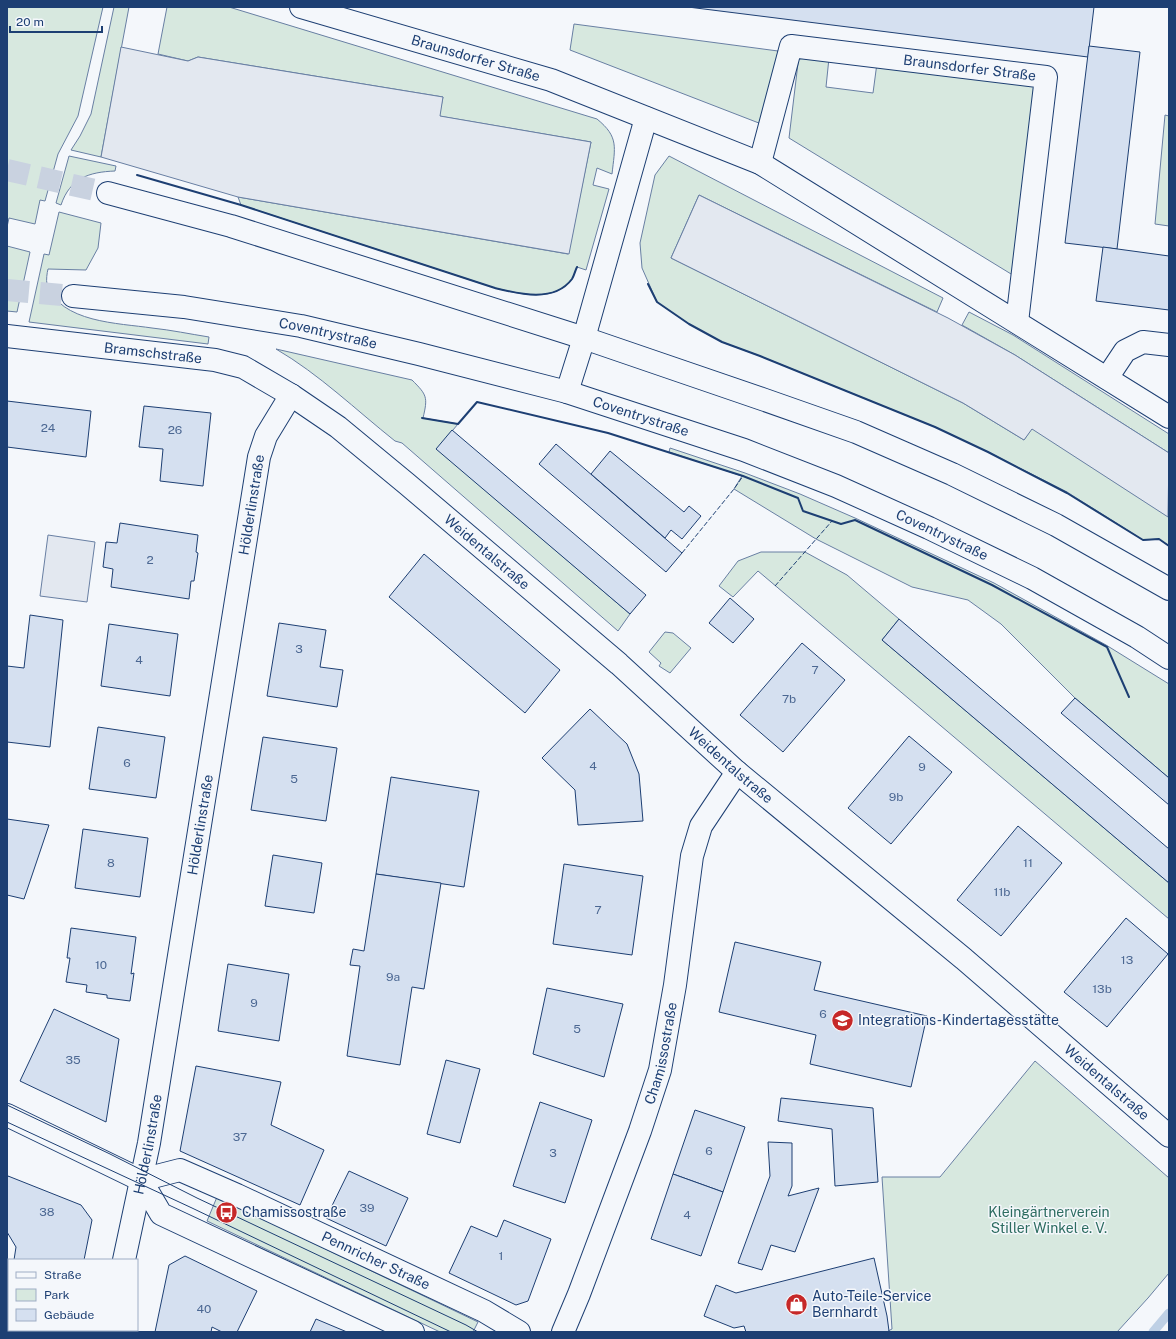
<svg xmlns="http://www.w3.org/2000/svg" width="1176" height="1339" font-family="'Public Sans',sans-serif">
<rect width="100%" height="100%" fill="#f4f7fb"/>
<!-- green -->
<g fill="#d7e8df" stroke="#687fa3">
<path d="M7 7H103L78 116 58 154 45 201 40 200 35 224 9 218 7 227Z"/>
<path d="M114 7H129L101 157 71 150 80 136 91 114Z"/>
<path d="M167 7H229L597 119C619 137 615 147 612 174L597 168 593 185 609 189 586 270 577 267C575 271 574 276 572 279 554 303 520 294 495 288L241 205 238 197 568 254 591 142 439 116 443 97 198 57 188 61 158 54Z"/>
<path d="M574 24 778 51 764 125 570 50Z"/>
<path d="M799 55 829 58 826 87 873 93 877 63 1039 83 1016 277 789 138Z"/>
<path d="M1165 115 1169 116V226L1155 224Z"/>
<path d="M69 156 116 166 115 171C89 172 70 178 61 205L56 203Z"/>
<path d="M669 156 943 298 937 312 699 195 671 258 963 403 1024 440 1032 428 1168 516H1169V546L1159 539 1143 540 1067 492 988 452 935 427 760 356 722 342 689 324 657 302 642 268 640 243 655 175Z"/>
<path d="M59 212 101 223 98 248 86 270 48 269C47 273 46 280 47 284 60 323 119 323 152 328 171 330 190 334 209 337L208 344 29 322 44 254 49 255Z"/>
<path d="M7 246 30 252 17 312 7 311Z"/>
<path d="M969 312 1013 335 1169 434V453L1015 355 962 325Z"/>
<path d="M276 349 412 380C427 395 428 397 423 418L458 424 437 449 630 614 618 631 402 443 395 441C356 410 319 374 276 349Z"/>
<path d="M670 448 745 473 800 494 855 518 994 583 1106 645 1169 684V778L1075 698 1001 624 968 600 912 587 816 539 734 489 742 476 669 452Z"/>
<path d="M761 552H805L847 575 899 619 882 640 1169 883V919L758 571 733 597 719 586 738 561Z"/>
<path d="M665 632 673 633 691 648 670 673 659 666 661 663 649 652Z"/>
<path d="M1035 1061 1169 1178V1273L1148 1298 1117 1332H886L892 1329 882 1177H940Z"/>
<path d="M217 1197 478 1322 473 1332H440L207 1221Z"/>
</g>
<!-- parking -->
<g fill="#e3e8f0" stroke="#687fa3">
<path d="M121 47 188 61 198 57 443 97 440 116 591 142 569 254 238 197 101 157Z"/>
<path d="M699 195 948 318 1015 355 1169 453 1168 517 1032 429 1024 440 963 403 671 258Z"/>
<path d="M48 535 95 542 87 602 40 596Z"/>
</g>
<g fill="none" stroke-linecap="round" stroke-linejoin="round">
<!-- stream -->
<path stroke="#bed0e5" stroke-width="9" d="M1153 1332 1169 1313"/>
</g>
<!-- building -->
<g fill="#d5e0f0" stroke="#1d3f73">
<path d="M688 7H1094L1088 57Z"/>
<path d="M1089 46 1140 52 1117 249 1065 243Z"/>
<path d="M1103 247 1169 256V310L1096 301Z"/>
<path d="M7 401 91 411 86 457 7 447Z"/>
<path d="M144 406 211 413 203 486 160 481 163 449 139 447Z"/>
<path d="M452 430 646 595 630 614 436 449Z"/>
<path d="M556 444 682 553 666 572 539 464Z"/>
<path d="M610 451 684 512 689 506 701 516 682 539 671 530 665 538 591 474Z"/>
<path d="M120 523 198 535 196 552 198 553 194 581H191L189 599 111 587 113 569 103 567 106 542 117 543Z"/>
<path d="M424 554 560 670 525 713 389 597Z"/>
<path d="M730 598 754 619 733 643 709 623Z"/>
<path d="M30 615 63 620 50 747 7 742V666L24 668Z"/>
<path d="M899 619 1169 849V883L882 640Z"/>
<path d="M279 623 326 630 320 667 343 670 337 707 267 696Z"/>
<path d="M109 624 178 634 170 696 101 686Z"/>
<path d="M802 643 845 680 783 752 740 715Z"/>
<path d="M1075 698 1169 778V805L1061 713Z"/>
<path d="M590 709 627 744 639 774 643 821 578 825 575 790 542 758Z"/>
<path d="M98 727 165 737 156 798 89 789Z"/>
<path d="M909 736 952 772 891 844 848 808Z"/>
<path d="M263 737 337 748 326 821 251 810Z"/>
<path d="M391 777 479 791 464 887 376 874Z"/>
<path d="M7 819 49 825 24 899 7 895Z"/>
<path d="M1018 826 1062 863 1001 936 957 900Z"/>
<path d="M83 829 148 838 140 897 75 888Z"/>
<path d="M273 855 322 863 314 913 265 906Z"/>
<path d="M564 864 643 876 632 955 553 944Z"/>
<path d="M376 874 441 883 424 989 412 987 400 1065 347 1056 360 966 350 965 353 949 364 951Z"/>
<path d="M1126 918 1168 954 1107 1027 1064 992Z"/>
<path d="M71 928 136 937 131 974 134 973 130 1001 107 998V995L86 992 87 985 66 982 70 958H67Z"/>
<path d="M735 942 821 962 814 990 927 1016 911 1087 810 1064 816 1035 719 1012Z"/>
<path d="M228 964 289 974 279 1041 218 1031Z"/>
<path d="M547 988 623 1004 604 1077 533 1054Z"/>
<path d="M54 1009 119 1039 106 1122 20 1081Z"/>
<path d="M446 1060 480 1069 460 1143 427 1134Z"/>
<path d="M196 1066 281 1082 271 1125 324 1150 300 1205 180 1151Z"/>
<path d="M781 1098 873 1108 878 1182 835 1186 832 1129 778 1121Z"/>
<path d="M540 1102 592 1120 565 1203 513 1186Z"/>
<path d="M695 1110 745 1127 723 1192 673 1174Z"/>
<path d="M768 1142 792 1143V1186L788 1196 819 1188 795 1252 771 1245 762 1270 738 1263 770 1176Z"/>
<path d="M349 1171 408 1198 386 1246 326 1218Z"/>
<path d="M673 1174 723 1192 701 1256 651 1239Z"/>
<path d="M8 1176 81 1205 92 1220 84 1260H14L16 1247 7 1232V1179Z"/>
<path d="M504 1220 551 1239 528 1301 516 1305 449 1273 471 1226 497 1237Z"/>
<path d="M185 1256 257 1291 237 1332H222L212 1327 211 1332H155L169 1265Z"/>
<path d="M874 1258 887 1316 889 1331 886 1332H746L744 1326 734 1328 704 1316 716 1285 736 1293Z"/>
<path d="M316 1319 347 1332H310Z"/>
</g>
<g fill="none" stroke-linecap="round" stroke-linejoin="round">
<!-- primary-tunnel -->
<g stroke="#c9d2e0" stroke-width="22" stroke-dasharray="22 11" stroke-linecap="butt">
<path d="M7 170 108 193"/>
<path d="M7 290 73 296"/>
</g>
<defs>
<g id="street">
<path id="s1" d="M301 7 551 80 760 163 1169 417"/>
<path id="s2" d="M760 163 791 46 1046 77 1017 322"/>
<path id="s3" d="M7 336 215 360 243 367 291 395 338 427 407 484 619 664 737 772 964 959 1169 1136"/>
<path d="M584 338 646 118"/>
<path d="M1107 378 1125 351 1143 342 1169 345"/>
<path d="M7 1115 141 1180 161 1214 413 1332"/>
<path id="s4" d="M141 1180 180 1170 237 1195 484 1311 519 1332"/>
<path id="s5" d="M124 1260 149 1143 259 457 266 436 291 395"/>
<path d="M109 1332V1330"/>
<path id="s6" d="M563 1332 579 1294 640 1131 660 1070 675 985 692 856 701 826 737 772"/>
</g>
<g id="primary">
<path d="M108 193 231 226 584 338 765 400 856 432 952 474 1056 525 1169 589"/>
<path id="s7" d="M73 296 184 307 301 326 419 354 567 392 744 450 836 486 929 528 1032 578 1137 637 1169 658"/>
<path d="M567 392 584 338"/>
</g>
</defs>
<!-- street casing -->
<use href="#street" stroke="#1d3f73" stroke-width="24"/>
<!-- primary casing -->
<use href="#primary" stroke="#1d3f73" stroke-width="24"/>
<!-- street -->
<use href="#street" stroke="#f4f7fb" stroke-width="22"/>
<!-- primary -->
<use href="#primary" stroke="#f4f7fb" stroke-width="22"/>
<!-- tram -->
<g stroke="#1d3f73" stroke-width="1">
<path d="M7 1105 110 1154 197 1198 466 1325 478 1332"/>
<path d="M7 1122 192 1208 451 1332"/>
</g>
<!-- fence -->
<g stroke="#1d3f73" stroke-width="1" stroke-dasharray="5 2" stroke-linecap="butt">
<path d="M682 553 734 489 743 476"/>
<path d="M775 586 832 521"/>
</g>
<!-- wall -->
<g stroke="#1d3f73" stroke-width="2">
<path d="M137 175 241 205 495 288C519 294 554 303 572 279 574 276 575 271 577 267"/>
<path d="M648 284 657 302 689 324 722 342 760 356 935 427 988 452 1067 493 1143 540 1159 539 1169 546"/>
<path d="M422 418 458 424 477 402 608 433 743 476 798 498 803 511 841 524 855 520 992 585 1107 647 1129 697"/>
</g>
</g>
<!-- icons -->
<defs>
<symbol id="school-disc" viewBox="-11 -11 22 22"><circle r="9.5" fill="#c62828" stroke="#f4f7fb"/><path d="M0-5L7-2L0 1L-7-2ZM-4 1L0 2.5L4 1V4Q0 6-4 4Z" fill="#fff"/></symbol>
<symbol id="bus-disc" viewBox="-11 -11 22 22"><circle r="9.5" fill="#c62828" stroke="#f4f7fb"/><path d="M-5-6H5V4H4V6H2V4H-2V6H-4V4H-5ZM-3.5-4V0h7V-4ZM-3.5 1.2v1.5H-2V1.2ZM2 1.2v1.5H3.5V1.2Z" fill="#fff"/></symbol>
<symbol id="shop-disc" viewBox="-11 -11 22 22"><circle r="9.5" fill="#c62828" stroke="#f4f7fb"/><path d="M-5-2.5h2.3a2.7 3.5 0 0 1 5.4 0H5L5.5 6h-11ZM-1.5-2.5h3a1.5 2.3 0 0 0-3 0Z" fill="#fff"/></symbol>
</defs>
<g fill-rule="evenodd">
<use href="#school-disc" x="830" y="1008" width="25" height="25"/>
<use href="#bus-disc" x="214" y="1200" width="25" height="25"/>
<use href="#shop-disc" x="784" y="1292" width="25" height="25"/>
</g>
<g text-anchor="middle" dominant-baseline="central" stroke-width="3" stroke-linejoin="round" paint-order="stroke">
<!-- number labels -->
<g font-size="12" fill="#4b6792">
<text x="48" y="428">24</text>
<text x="175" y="430">26</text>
<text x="150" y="560">2</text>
<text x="299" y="649">3</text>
<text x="139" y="660">4</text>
<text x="815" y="670">7</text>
<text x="789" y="699">7b</text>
<text x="127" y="763">6</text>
<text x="593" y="766">4</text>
<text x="922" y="767">9</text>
<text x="294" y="779">5</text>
<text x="896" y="797">9b</text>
<text x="111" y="863">8</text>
<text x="1028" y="863">11</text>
<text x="1002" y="892">11b</text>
<text x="598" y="910">7</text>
<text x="1127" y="960">13</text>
<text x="101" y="965">10</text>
<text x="393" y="977">9a</text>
<text x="1102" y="989">13b</text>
<text x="254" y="1003">9</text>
<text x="823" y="1014">6</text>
<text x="577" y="1029">5</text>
<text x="73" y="1060">35</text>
<text x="240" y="1137">37</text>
<text x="709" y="1151">6</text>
<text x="553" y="1153">3</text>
<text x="367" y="1208">39</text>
<text x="47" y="1212">38</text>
<text x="687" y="1215">4</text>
<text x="501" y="1256">1</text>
<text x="204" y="1309">40</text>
</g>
<!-- street labels -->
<g font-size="14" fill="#1d3f73" stroke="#f4f7fb">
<text stroke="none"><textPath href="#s1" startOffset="182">Braunsdorfer Straße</textPath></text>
<text stroke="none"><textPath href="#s2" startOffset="301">Braunsdorfer Straße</textPath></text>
<text stroke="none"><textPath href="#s7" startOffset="258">Coventrystraße</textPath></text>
<text stroke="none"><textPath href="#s3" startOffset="147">Bramschstraße</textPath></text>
<text stroke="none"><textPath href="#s7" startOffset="582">Coventrystraße</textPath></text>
<text stroke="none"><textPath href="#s5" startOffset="766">Hölderlinstraße</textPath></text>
<text stroke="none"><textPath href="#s7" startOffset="906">Coventrystraße</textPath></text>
<text stroke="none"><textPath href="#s3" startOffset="545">Weidentalstraße</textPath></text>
<text stroke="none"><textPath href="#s3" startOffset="869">Weidentalstraße</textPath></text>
<text stroke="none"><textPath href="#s5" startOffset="442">Hölderlinstraße</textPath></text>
<text stroke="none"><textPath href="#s6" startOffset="296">Chamissostraße</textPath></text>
<text stroke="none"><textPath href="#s3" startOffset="1361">Weidentalstraße</textPath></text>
<text stroke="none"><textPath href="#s5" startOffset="118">Hölderlinstraße</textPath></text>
<text stroke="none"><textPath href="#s4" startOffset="256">Pennricher Straße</textPath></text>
</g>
<!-- poi labels -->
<g font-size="14" fill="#1d3f73" stroke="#f4f7fb" text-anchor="start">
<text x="858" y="1020">Integrations-Kindertagesstätte</text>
<text x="242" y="1212">Chamissostraße</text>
<text x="812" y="1296">Auto-Teile-Service<tspan x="812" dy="16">Bernhardt</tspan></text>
</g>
<!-- park labels -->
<g font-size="14" fill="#2c6c60" stroke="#f4f7fb">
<text x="1049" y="1212">Kleingärtnerverein<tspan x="1049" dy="16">Stiller Winkel e. V.</tspan></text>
</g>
</g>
<!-- border -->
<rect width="1176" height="1339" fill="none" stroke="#1d3f73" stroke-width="16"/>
<!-- legend -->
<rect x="8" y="1259" width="130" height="72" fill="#f4f7fb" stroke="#9eadc5"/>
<rect x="16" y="1272" width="20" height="6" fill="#f4f7fb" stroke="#9eadc5"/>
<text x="44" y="1279" font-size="12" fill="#1d3f73">Straße</text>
<rect x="16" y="1289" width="20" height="12" fill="#d7e8df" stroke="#9eadc5"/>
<text x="44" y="1299" font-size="12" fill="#1d3f73">Park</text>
<rect x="16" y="1309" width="20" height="12" fill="#d5e0f0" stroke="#9eadc5"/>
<text x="44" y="1319" font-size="12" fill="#1d3f73">Gebäude</text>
<!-- scale -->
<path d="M10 26v6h92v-6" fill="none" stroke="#1d3f73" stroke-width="2"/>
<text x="16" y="26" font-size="12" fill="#1d3f73" stroke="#f4f7fb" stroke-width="3" paint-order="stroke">20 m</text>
</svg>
